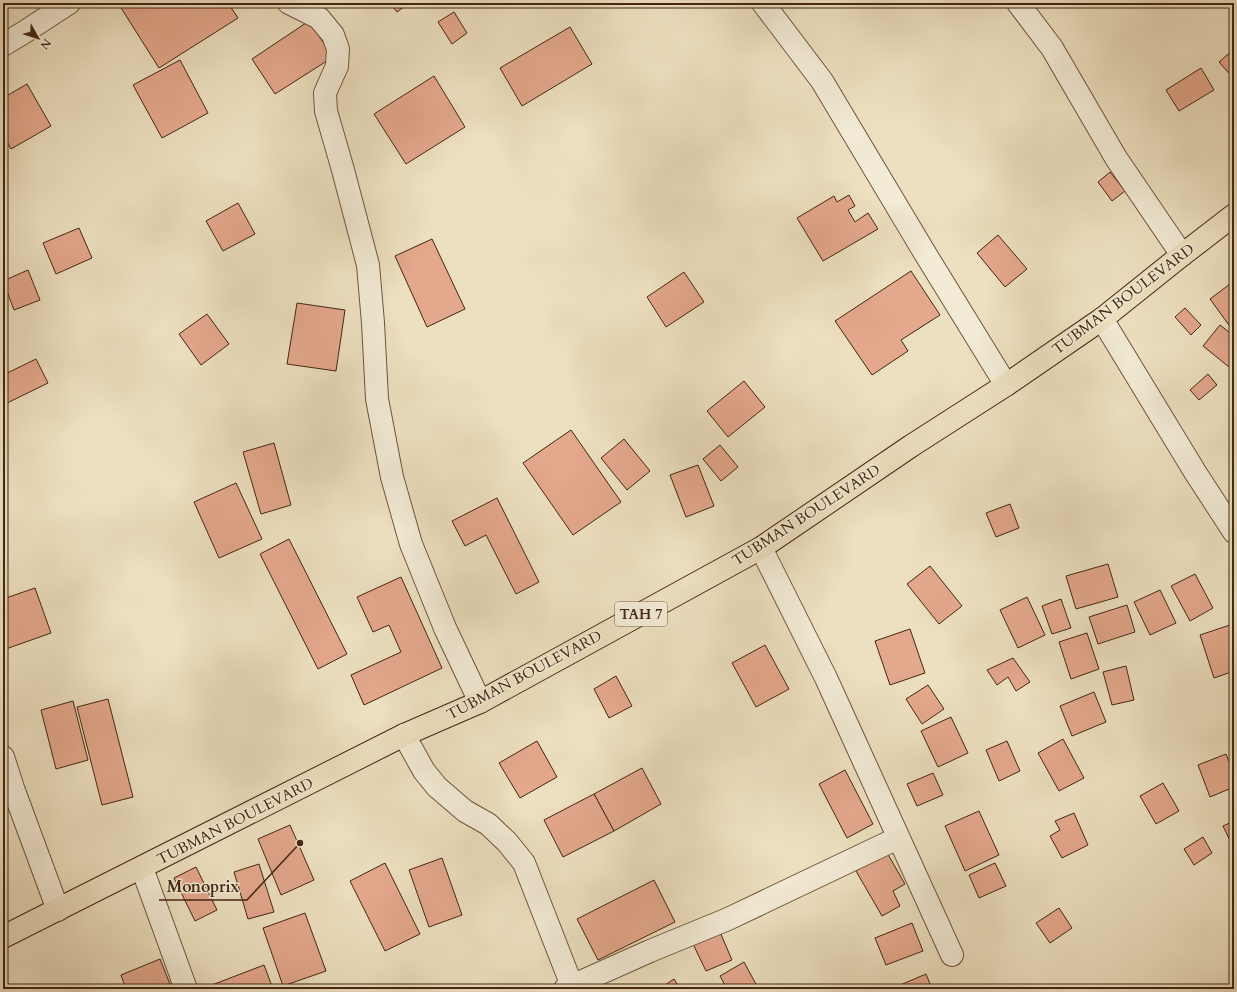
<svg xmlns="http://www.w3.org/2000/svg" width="1237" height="992" font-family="Cardo,serif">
<rect width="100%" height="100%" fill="#ede0c0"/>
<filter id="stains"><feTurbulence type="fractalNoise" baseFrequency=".005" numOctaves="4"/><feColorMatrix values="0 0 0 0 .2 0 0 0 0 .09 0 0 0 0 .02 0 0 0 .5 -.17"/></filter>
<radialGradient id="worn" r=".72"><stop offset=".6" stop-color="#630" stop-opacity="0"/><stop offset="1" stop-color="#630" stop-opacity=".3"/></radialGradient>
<!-- building -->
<g fill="#e4a88d" stroke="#432612">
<path d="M118 3H228L238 18 159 68Z"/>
<path d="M390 3H409L397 12Z"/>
<path d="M454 12 467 33 452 44 438 22Z"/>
<path d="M309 21 333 57 275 94 252 59Z"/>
<path d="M570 27 592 64 522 106 500 68Z"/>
<path d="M1234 49V79L1219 62Z"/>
<path d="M180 60 208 113 162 138 133 85Z"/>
<path d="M1201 68 1214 90 1179 111 1166 90Z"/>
<path d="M434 76 465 127 406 164 374 114Z"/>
<path d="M27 84 51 126 11 149 3 134V98Z"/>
<path d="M1110 172 1125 191 1112 201 1098 182Z"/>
<path d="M849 195 855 206 848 210 855 222 868 213 878 229 823 261 797 218 834 196 837 202Z"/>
<path d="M238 203 255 234 223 251 206 221Z"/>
<path d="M79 228 92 258 56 274 43 243Z"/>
<path d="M998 235 1027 269 1005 287 977 253Z"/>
<path d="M432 239 465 309 427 327 395 256Z"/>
<path d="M28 270 40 300 14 310 3 281Z"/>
<path d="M911 271 940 315 901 340 908 351 872 375 835 321Z"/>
<path d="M684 272 704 302 666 327 647 297Z"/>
<path d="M1234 281V332L1210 299Z"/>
<path d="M297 303 345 310 336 371 287 364Z"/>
<path d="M1185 308 1201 325 1191 335 1175 317Z"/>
<path d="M207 314 229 344 201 365 179 334Z"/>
<path d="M1220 325 1234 336V371L1203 346Z"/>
<path d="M36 359 48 383 3 405V375Z"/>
<path d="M1208 374 1217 385 1199 400 1190 390Z"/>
<path d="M744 381 765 407 728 437 707 411Z"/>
<path d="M571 430 621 502 573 535 523 463Z"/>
<path d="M1234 436V444L1230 440Z"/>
<path d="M624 439 650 471 627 490 601 458Z"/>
<path d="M274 443 291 505 261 514 243 452Z"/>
<path d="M720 445 738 467 721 481 703 459Z"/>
<path d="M698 465 714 506 686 517 670 475Z"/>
<path d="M236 483 262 539 219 558 194 502Z"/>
<path d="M497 498 539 582 516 594 486 535 465 546 452 521Z"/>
<path d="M1010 504 1019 528 996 537 986 513Z"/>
<path d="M289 539 347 654 318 669 260 554Z"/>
<path d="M1108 564 1118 597 1076 609 1066 576Z"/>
<path d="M930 566 962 606 939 624 907 584Z"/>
<path d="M1195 574 1213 608 1190 621 1171 586Z"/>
<path d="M401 577 442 668 364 705 351 675 401 652 389 625 373 632 357 597Z"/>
<path d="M35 588 51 633 3 650V599Z"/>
<path d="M1160 590 1176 623 1150 635 1134 602Z"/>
<path d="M1027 597 1045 635 1018 648 1000 610Z"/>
<path d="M1061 599 1071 628 1052 634 1042 606Z"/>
<path d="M1127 605 1135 632 1098 644 1089 617Z"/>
<path d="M1233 624 1234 628V671L1214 678 1200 635Z"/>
<path d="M910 629 925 673 890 685 875 641Z"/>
<path d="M1087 633 1099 669 1071 679 1059 642Z"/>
<path d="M765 645 789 689 756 707 732 663Z"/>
<path d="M1013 658 1030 682 1016 691 1008 677 997 685 987 670Z"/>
<path d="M1126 666 1134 700 1112 705 1103 672Z"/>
<path d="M616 676 632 706 609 718 594 689Z"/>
<path d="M928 685 944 709 922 724 906 699Z"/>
<path d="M1094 692 1106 722 1072 736 1060 706Z"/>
<path d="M108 699 133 797 102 805 77 707Z"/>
<path d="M73 701 88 760 56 769 41 710Z"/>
<path d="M951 717 968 753 938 767 921 731Z"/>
<path d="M1063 739 1084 778 1059 791 1038 753Z"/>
<path d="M537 741 557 777 520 798 499 763Z"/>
<path d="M1007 741 1020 771 999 781 986 750Z"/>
<path d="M1226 754 1234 774V787L1210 797 1198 765Z"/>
<path d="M642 768 661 804 614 831 594 794Z"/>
<path d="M845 770 873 824 847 838 819 784Z"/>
<path d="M933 773 943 795 917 806 907 784Z"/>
<path d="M1163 783 1179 811 1156 824 1140 796Z"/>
<path d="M594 794 614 831 563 857 544 820Z"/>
<path d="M979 811 999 855 965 871 945 826Z"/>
<path d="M1074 813 1088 845 1062 858 1050 836 1060 830 1055 821Z"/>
<path d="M1234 821V849L1223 826Z"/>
<path d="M290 825 314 880 281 895 258 839Z"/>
<path d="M1203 837 1212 853 1194 865 1184 849Z"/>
<path d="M886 851 905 884 893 891 900 906 882 916 856 871Z"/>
<path d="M442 858 462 915 429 927 409 870Z"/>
<path d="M385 863 420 934 385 951 350 881Z"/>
<path d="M995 863 1006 886 979 898 969 875Z"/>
<path d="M259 864 274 912 248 919 234 872Z"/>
<path d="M196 867 217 910 195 921 174 878Z"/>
<path d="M654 880 675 922 598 960 577 919Z"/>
<path d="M1059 908 1072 928 1050 943 1036 923Z"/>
<path d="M305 913 326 971 283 986 263 928Z"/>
<path d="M912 923 923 951 886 965 875 938Z"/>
<path d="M720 932 732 960 706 971 693 944Z"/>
<path d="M160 959 172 989H126L121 975Z"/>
<path d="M744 962 757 986 751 989H727L720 976Z"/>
<path d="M264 965 273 989H214L212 985Z"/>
<path d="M926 974 932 989H891Z"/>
<path d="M674 979 680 989H659Z"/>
</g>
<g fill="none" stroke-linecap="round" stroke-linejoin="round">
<defs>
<g id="minor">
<path d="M289 3 319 18 333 35 338 49 337 66 325 93 326 111 343 170 368 265 373 323 377 399 392 477 411 544 445 628 480 702"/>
<path d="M763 3 822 81 923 250 1006 385"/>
<path d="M1018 3 1052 48 1116 158 1182 255"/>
<path d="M3 45 23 33 69 3"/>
<path d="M1102 319 1195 472 1234 532"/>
<path d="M761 548 826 678 952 955"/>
<path d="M404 735 424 771 437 787 465 811 488 824 507 842 524 863 572 986"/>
<path d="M3 757 13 788 58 910"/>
<path d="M142 868 186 989"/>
<path d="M565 989 650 951 728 919 898 838"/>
</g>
<path id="highway" d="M3 937 404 735 480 702 761 548 911 446 1006 385 1102 319 1182 255 1234 215"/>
</defs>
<!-- minor casing -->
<use href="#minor" stroke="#6e543e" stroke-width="24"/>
<!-- highway casing -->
<use href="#highway" stroke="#432612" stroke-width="24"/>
<!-- minor -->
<use href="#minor" stroke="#f3ebd6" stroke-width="22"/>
<!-- highway -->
<use href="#highway" stroke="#ede0c0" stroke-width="22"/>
</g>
<g text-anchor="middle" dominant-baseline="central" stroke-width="3" stroke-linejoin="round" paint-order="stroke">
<!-- shield labels -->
<rect fill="#f3ebd6" stroke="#78614d" stroke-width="1" x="615" y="602" width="52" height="24" rx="3"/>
<g font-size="14" font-weight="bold" fill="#432612">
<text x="641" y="614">TAH 7</text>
</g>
<!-- street labels -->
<g font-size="15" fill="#432612" stroke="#f3ebd6">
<text transform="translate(1123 299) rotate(-37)">TUBMAN BOULEVARD</text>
<text transform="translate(806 515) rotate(-33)">TUBMAN BOULEVARD</text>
<text transform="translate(524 675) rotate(-28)">TUBMAN BOULEVARD</text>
<text transform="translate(235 821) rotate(-27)">TUBMAN BOULEVARD</text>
</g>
</g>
<!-- callouts -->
<path fill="none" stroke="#432612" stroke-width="1.5" d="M300 843L247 900H159"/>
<circle fill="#432612" stroke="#f3ebd6" stroke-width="1.5" cx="300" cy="843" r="4"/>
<g font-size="16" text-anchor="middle" font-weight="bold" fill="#432612" stroke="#f3ebd6" stroke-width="3" stroke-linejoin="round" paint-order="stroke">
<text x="203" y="892">Monoprix</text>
</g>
<!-- margin -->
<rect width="1237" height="992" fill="none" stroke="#ede0c0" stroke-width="16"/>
<rect x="4" y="4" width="1229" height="984" fill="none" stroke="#432612" stroke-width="2"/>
<rect x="8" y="8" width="1221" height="976" fill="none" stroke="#432612"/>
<!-- north arrow -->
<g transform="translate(38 38) rotate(129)" stroke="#f3ebd6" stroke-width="3" paint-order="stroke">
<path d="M0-3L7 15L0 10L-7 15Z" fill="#432612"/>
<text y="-6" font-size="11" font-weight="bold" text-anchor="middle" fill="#432612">N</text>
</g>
<rect width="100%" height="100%" filter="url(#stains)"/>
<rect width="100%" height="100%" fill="url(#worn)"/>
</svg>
